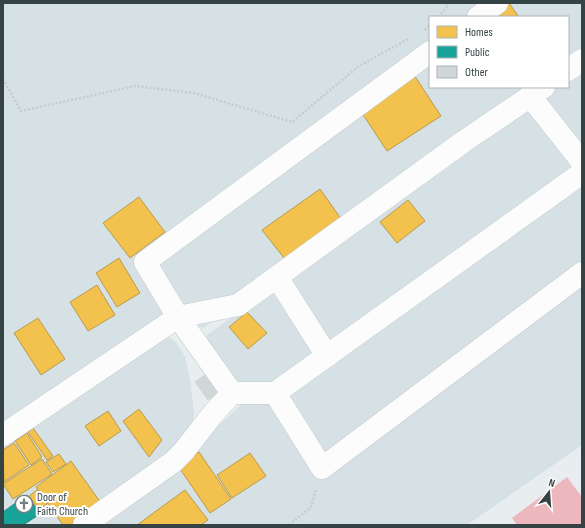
<svg xmlns="http://www.w3.org/2000/svg" width="585" height="528" font-family="'Sofia Sans Condensed',sans-serif">
<rect width="100%" height="100%" fill="#e8eef0"/>
<!-- residential -->
<g fill="#d5e1e4">
<path d="M3 3H582V57L568 67V17H430V87H540L202 329 182 302 3 424Z"/>
<path d="M582 67V445L467 525H90L213 431 243 403 201 339 224 323 554 87H568V77Z"/>
<path d="M161 333 175 341 185 356 191 385 194 413 190 438 74 525H3V434Z"/>
</g>
<!-- water -->
<path fill="#eeb7bd" d="M567 477 582 497V525H517L512 518Z"/>
<!-- homes -->
<g fill="#f2c14e" stroke="#b99b4b">
<path d="M503 3H509L519 17H501L496 9Z"/>
<path d="M414 75 441 116 387 151 360 110Z"/>
<path d="M320 189 344 223 288 263 262 230Z"/>
<path d="M139 197 165 232 130 258 103 223Z"/>
<path d="M408 200 425 221 397 243 380 222Z"/>
<path d="M119 258 140 293 117 307 96 273Z"/>
<path d="M97 285 115 315 88 331 70 302Z"/>
<path d="M247 312 267 333 248 349 229 327Z"/>
<path d="M38 318 65 359 41 375 14 333Z"/>
<path d="M139 409 162 440 149 457 123 421Z"/>
<path d="M108 411 121 431 99 446 85 426Z"/>
<path d="M33 428 53 456 47 460 28 432Z"/>
<path d="M27 433 42 457 31 465 15 441Z"/>
<path d="M14 443 29 465 4 482 3 450Z"/>
<path d="M199 452 231 499 210 513 178 466Z"/>
<path d="M250 453 266 476 232 498 217 475Z"/>
<path d="M59 454 66 464 53 472 46 462Z"/>
<path d="M42 459 52 474 13 499 3 484Z"/>
<path d="M71 461 101 503 70 525H63L36 487Z"/>
<path d="M37 490 47 504 39 510 29 496Z"/>
<path d="M185 490 208 520 201 525H137Z"/>
</g>
<!-- public -->
<path fill="#17a398" stroke="#20867f" d="M27 495 40 514 23 525H3V512Z"/>
<!-- building -->
<path fill="#d0d7d9" stroke="#ced6d8" d="M211 371 224 389 208 400 195 382Z"/>
<g fill="none" stroke-linecap="round" stroke-linejoin="round">
<defs>
<g id="street">
<path d="M478 17 497 3"/>
<path d="M430 52 145 262 178 317 232 393H275L582 173"/>
<path d="M568 70 582 60"/>
<path d="M530 96 582 162"/>
<path d="M277 277 327 356"/>
<path d="M275 393 322 468 582 273"/>
<path d="M3 435 178 317 238 305 463 142 544 87"/>
<path d="M84 525 173 462 184 451 212 415 232 393"/>
</g>
</defs>
<!-- street casing -->
<use href="#street" stroke="#c6ccce" stroke-width="23"/>
<!-- path -->
<g stroke="#c6ccce" stroke-width="2.5" stroke-dasharray="2 2" stroke-linecap="butt">
<path d="M438 17 448 6 446 3"/>
<path d="M425 30 430 25"/>
<path d="M3 79 21 111 135 86 194 93 292 122 359 66 410 38"/>
<path d="M289 525 311 507 316 489"/>
</g>
<!-- street -->
<use href="#street" stroke="#fcfcfd" stroke-width="22"/>
</g>
<!-- icons -->
<defs>
<symbol id="church-ring" viewBox="-11 -11 22 22"><circle r="9.5" fill="#fff" stroke="#747f81" stroke-width="1.5"/><path d="M-1.2-6h2.4v3.5h3.3v2.4h-3.3V6h-2.4V-.1h-3.3v-2.4h3.3Z" fill="#747f81"/></symbol>
</defs>
<g fill-rule="evenodd">
<use href="#church-ring" x="14" y="494" width="20" height="20"/>
</g>
<g text-anchor="middle" dominant-baseline="central" stroke-width="4" stroke-linejoin="round" paint-order="stroke">
<!-- poi labels -->
<g font-size="12" fill="#354345" stroke="#fff" text-anchor="start">
<text x="37" y="497">Door of<tspan x="37" dy="14">Faith Church</tspan></text>
</g>
</g>
<!-- border -->
<rect width="585" height="528" fill="none" stroke="#354345" stroke-width="8"/>
<!-- legend -->
<rect x="429" y="16" width="140" height="72" fill="#ffffff" stroke="#aeb4b5"/>
<rect x="437" y="26" width="20" height="12" fill="#f2c14e" stroke="#aeb4b5"/>
<text x="465" y="36" font-size="12" fill="#354345">Homes</text>
<rect x="437" y="46" width="20" height="12" fill="#17a398" stroke="#aeb4b5"/>
<text x="465" y="56" font-size="12" fill="#354345">Public</text>
<rect x="437" y="66" width="20" height="12" fill="#d0d7d9" stroke="#aeb4b5"/>
<text x="465" y="76" font-size="12" fill="#354345">Other</text>
<!-- north arrow -->
<g transform="translate(549 492) rotate(17)" stroke="#ffffff" stroke-width="3" paint-order="stroke">
<path d="M0-3L7 15L0 10L-7 15Z" fill="#354345"/>
<text y="-6" font-size="11" font-weight="bold" text-anchor="middle" fill="#354345">N</text>
</g>
</svg>
